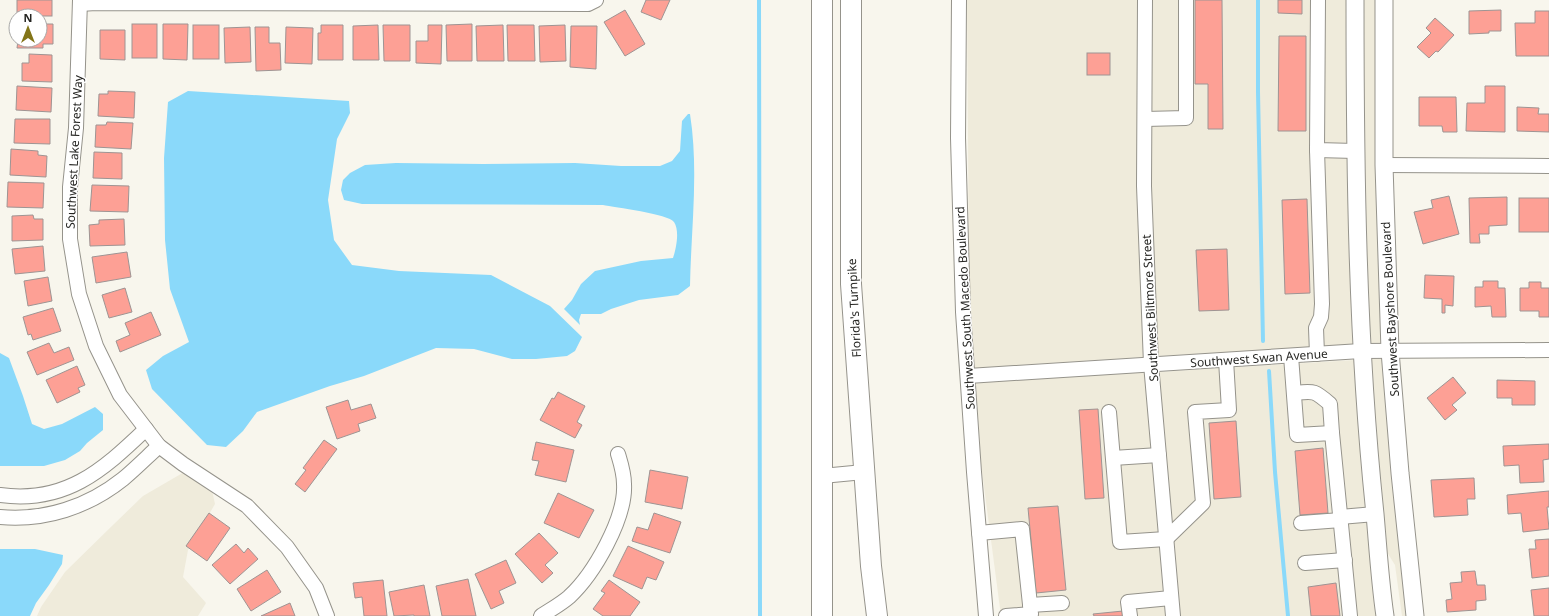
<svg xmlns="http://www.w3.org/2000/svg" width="1549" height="616" font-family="'Noto Sans',sans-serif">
<rect width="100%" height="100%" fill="#f8f6ed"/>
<!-- built -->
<g fill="#efebdb">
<path d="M967 0H1138L1144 357 975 368 969 278Z"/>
<path d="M1152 0H1348L1354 345 1158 356 1151 186Z"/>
<path d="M1361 0H1377L1381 344H1368Z"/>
<path d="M1369 359H1382L1397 526 1409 616H1402L1395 565 1385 549Z"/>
<path d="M1355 360 1371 549 1369 551 1372 555 1379 616H1180L1159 372Z"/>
<path d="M1145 372 1166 616H1001L981 464 976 383Z"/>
<path d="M186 471 209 477 215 504 188 550 183 577 206 603 198 616H37L41 607 65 572 113 525 143 496Z"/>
</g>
<!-- water -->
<g fill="#8ad9fa">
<path d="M188 91 349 101 350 113 337 139 328 200 334 240 352 265 399 271 491 275 550 306 582 337 575 351 567 356 536 359H512L474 349 436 348 364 376 330 386 257 412 243 431 226 447 207 445 152 389 146 370 163 356 189 342 170 289 165 240 164 158 168 102Z"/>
<path d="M688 114H690C699 171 691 229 690 286L678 295 639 300 611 309 601 314H581L579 320 580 325 564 309 572 300 581 284 595 271 641 261 673 258C676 249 680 231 674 222 669 214 614 207 603 205L362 204 344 200 341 190 343 180 350 173 365 165 396 163 483 164 575 163 621 166H660L672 161 680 151 682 121Z"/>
<path d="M0 353 9 358 23 396 32 424 44 429 62 424 95 407 103 414V430L87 443 80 451 65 460 44 466H0Z"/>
<path d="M0 549H35L63 555 62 564 49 585 36 603 30 616H0Z"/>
</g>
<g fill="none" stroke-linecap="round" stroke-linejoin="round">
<!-- stream -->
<g stroke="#8ad9fa" stroke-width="4">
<path d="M759 0 760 616"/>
<path d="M1258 0V92L1263 341"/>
<path d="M1269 371 1275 472 1288 616"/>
</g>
</g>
<!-- building -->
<g fill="#fda095" stroke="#9e9493">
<rect x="17" y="0" width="35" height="16"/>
<path d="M646 0H670L661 20 641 12Z"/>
<path d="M1195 0H1222L1223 129H1208V84H1195Z"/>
<path d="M1278 0H1302V14L1278 13Z"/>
<path d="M625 10 645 44 625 56 604 22Z"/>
<path d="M1501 10V31H1489V33L1469 34V11Z"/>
<path d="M1535 11H1549V56H1516L1515 23H1535Z"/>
<path d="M1435 18 1454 35 1438 52 1436 51 1429 58 1417 47 1431 33 1426 28Z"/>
<path d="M40 24H53V44H43V48H17L18 40H40Z"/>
<rect x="132" y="24" width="25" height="34"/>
<path d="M163 24H188L187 60 163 59Z"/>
<path d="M472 24V61H447L446 25Z"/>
<rect x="193" y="25" width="26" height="34"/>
<path d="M321 25H343V60H318V33H321Z"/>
<path d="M378 25 379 60H353V26Z"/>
<path d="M383 25H410V61H384Z"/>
<path d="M428 25H442L441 64 416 63V41H428Z"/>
<path d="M503 25 504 61H477L476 26Z"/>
<path d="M507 25H534L535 61H508Z"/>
<path d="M565 25 566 61 540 62 539 26Z"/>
<path d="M571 26H597L596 69 570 67Z"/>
<path d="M250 27 251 62 225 63 224 28Z"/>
<path d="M255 27H269V43H280L281 70 256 71Z"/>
<path d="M286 27 313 28 312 64 285 63Z"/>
<path d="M100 30H125V60L100 59Z"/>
<path d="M1279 36H1306V131H1278Z"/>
<rect x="1087" y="53" width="23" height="22"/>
<path d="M29 54 52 55V82L22 81V63H29Z"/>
<path d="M17 86 52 88 51 112 16 110Z"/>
<path d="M1485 86H1505V132L1466 131 1467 103H1485Z"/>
<path d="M108 91 135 92 134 118 98 116 99 94H108Z"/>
<path d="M1419 97H1456L1457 132H1443L1442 126H1419Z"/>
<path d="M1517 107 1539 108 1538 114H1549V132L1517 131Z"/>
<path d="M15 119H50V144L14 143Z"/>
<path d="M107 122 133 123 131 149 95 147 96 125H106Z"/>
<path d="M11 149 38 151V155L47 156 46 177 10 175Z"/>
<path d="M94 152 122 153V179L93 178Z"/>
<path d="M8 182 44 183 43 208 7 207Z"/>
<path d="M92 185 129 186 128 212 90 211Z"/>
<path d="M1449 196 1459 234 1423 244 1414 212 1433 208 1431 200Z"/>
<path d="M1507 197V225L1489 226V234H1479L1480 243H1470L1469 198Z"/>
<rect x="1519" y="198" width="30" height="34"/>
<path d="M1307 199 1310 293 1285 294 1282 200Z"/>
<path d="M33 215 34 219H43V240L12 241V216Z"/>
<path d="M124 219 125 245 90 246 89 225 99 224V220Z"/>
<path d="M43 246 45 271 15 274 12 249Z"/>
<path d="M1227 249 1229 310 1199 311 1196 250Z"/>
<path d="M127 252 131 277 96 283 92 257Z"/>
<path d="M1425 275 1454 276 1453 306 1445 305V313H1442V299L1424 298Z"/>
<path d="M48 277 52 301 28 306 24 281Z"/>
<path d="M1483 281H1498V288H1505L1506 317H1492L1491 306 1475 307V287H1483Z"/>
<path d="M1529 282H1541V288H1549V317H1539V311H1520V288H1529Z"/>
<path d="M125 288 132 312 109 318 102 295Z"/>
<path d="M53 308 61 331 33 340 31 334 28 335 23 317Z"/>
<path d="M151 312 161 335 120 352 116 341 130 335 125 323Z"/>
<path d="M49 343 54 353 69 347 74 360 37 375 27 352Z"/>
<path d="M77 366 85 385 78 388 80 392 57 403 46 380Z"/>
<path d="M1453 377 1466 393 1452 405 1457 410 1445 420 1427 398Z"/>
<path d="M1497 380 1535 381V405H1512V398H1497Z"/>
<path d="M558 392 585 406 577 422 582 425 575 438 540 420 552 398 554 399Z"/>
<path d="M348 400 351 410 371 404 376 418 358 424 360 431 337 439 326 407Z"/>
<path d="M1098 409 1104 498 1085 499 1079 410Z"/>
<path d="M1236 421 1241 497 1214 499 1209 423Z"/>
<path d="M324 440 337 449 305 492 295 484 306 470 303 468Z"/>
<path d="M536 442 574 450 566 482 535 475 539 461 532 460Z"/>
<path d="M1549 444V459L1543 460 1544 482 1520 483 1519 465 1504 466 1503 446Z"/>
<path d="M1323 448 1328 513 1300 515 1295 451Z"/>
<path d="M650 470 688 477 682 509 645 502Z"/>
<path d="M1474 478 1475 499H1467L1468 515 1434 517 1431 480Z"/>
<path d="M1549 491V507H1547L1549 529 1523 532 1521 513 1508 514 1507 495Z"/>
<path d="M558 493 594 510 579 538 544 523Z"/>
<path d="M1058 506 1066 590 1036 593 1028 508Z"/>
<path d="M209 513 230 528 207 561 186 546Z"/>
<path d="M654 513 681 522 670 553 632 541 637 527 648 530Z"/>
<path d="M539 533 558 553 545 565 553 573 542 583 515 554Z"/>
<path d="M1549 539V576L1532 578 1529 549H1536L1535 540Z"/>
<path d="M236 544 244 553 248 548 258 559 230 584 212 565Z"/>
<path d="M628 546 664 562 656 580 647 577 642 589 613 576Z"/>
<path d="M506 560 516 583 499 591 504 603 491 609 475 574Z"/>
<path d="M267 570 281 592 251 611 237 589Z"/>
<path d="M1475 571 1477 585H1485L1486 600 1476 601V610L1447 612 1446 600 1452 599 1450 583 1462 582 1461 572Z"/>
<path d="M468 579 476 616H442L436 586Z"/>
<path d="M383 580 387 616H364L362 597 355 598 353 583Z"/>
<path d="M609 580 640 602 630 616H603L593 609 605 593 601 591Z"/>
<path d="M1336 583 1340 616H1311L1308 587Z"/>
<path d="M424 585 430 616H414V615L394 616 389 592Z"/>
<path d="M1549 588V616H1534L1531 590Z"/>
<path d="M290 603 295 616H261Z"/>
<path d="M1123 611V616H1094L1093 614Z"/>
</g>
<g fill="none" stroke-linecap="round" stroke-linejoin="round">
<defs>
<g id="minor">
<path d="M80 0 76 128 70 187V239L79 294 96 346 120 395 159 446 183 464 247 506 287 547 316 588 327 616"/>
<path d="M959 0 958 138 963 312 974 472 986 616"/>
<path d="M1145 0 1144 186 1151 364 1173 616"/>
<path d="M1318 0 1317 150 1355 151"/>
<path d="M80 4 96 3 588 4 596 0"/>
<path d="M1145 119 1186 118V0"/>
<path d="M1317 150 1322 304 1321 317 1316 328 1317 354"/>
<path d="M1384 165 1549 166"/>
<path d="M1291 356 1297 435 1332 433 1350 616"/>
<path d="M968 376 1361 351 1549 350"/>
<path d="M1294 393C1314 391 1314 390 1330 404L1332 433"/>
<path d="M1109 412 1120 542 1166 539 1203 503 1195 412 1229 410 1226 360"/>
<path d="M1113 458 1159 455"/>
<path d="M822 476 864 472"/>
<path d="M0 495C65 504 102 471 146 429"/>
<path d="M0 517C45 521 88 507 123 479 135 469 147 457 159 446"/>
<path d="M1340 517 1375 514"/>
<path d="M1301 523 1341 520"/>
<path d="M979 533 1022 529 1031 614 1006 616"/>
<path d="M1305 563 1345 560"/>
<path d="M1030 605 1062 603"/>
<path d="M541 616C550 610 561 604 569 597 594 574 626 518 624 484 624 473 621 464 618 454"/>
<path d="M1130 616 1128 602 1171 598"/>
</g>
<g id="major">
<path d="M1355 0C1355 172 1357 343 1375 514 1378 548 1380 582 1385 616"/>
<path d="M1384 0V165L1390 351 1400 473 1415 616"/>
</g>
<g id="highway">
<path d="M822 0V616"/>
<path d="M851 0V284L871 566 877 616"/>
</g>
</defs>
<!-- minor casing -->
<use href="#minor" stroke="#95938b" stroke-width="16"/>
<!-- major casing -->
<use href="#major" stroke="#95938b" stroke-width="19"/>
<!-- highway casing -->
<use href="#highway" stroke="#95938b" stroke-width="22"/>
<!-- minor -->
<use href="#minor" stroke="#fff" stroke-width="14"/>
<!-- major -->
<use href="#major" stroke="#fff" stroke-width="17"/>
<!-- highway -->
<use href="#highway" stroke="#fff" stroke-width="20"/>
</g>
<g text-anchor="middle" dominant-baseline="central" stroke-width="3" stroke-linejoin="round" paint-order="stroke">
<!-- street labels -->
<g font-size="12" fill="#252522" stroke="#fff">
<text transform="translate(74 152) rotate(-87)">Southwest Lake Forest Way</text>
<text transform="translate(854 308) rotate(-93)">Florida's Turnpike</text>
<text transform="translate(965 308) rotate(-93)">Southwest South Macedo Boulevard</text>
<text transform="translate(1150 308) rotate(-93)">Southwest Biltmore Street</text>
<text transform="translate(1390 309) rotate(-93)">Southwest Bayshore Boulevard</text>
<text transform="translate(1259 358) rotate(-4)">Southwest Swan Avenue</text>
</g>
</g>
<!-- north arrow -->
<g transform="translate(28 28)"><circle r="19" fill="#ffffff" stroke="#a8a8a7"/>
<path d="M0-3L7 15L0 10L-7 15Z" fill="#837518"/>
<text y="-6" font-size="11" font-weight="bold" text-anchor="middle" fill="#252522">N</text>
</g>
</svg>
